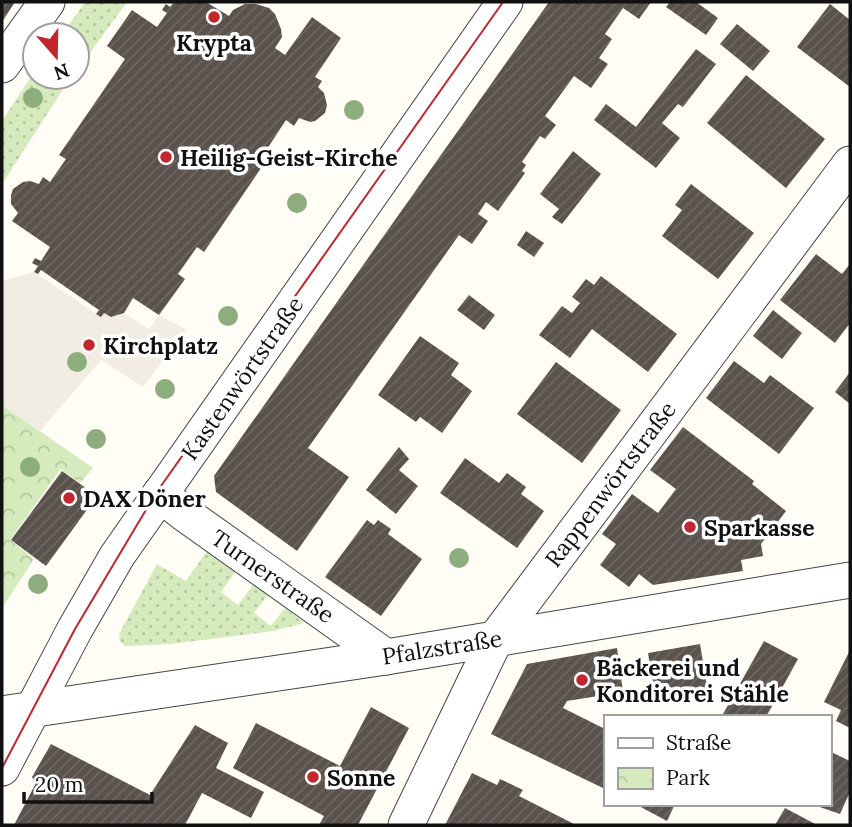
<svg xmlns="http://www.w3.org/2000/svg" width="852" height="827" font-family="Lora,serif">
<defs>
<pattern id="grass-dots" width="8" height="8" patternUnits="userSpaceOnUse" patternTransform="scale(1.75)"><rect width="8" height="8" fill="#d5ebbd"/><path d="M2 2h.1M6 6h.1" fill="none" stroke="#b6c8a1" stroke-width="1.8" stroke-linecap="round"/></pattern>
<pattern id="park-crowns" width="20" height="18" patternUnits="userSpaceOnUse" patternTransform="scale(1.75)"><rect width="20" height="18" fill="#d5ebbd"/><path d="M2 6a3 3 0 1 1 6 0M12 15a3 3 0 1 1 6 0" fill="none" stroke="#b6c8a1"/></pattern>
<pattern id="building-hatch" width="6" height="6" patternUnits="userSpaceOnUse" patternTransform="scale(1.75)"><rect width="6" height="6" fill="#5a524d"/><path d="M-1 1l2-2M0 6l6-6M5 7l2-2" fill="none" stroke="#6d6662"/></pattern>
</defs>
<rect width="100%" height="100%" fill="#fffdf5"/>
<!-- grass -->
<g fill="url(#grass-dots)">
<path d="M85 2H127L77 71V35H62Z"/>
<path d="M34 72 35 77H42L62 91 2 184V121Z"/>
<path d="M207 551 235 572 221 592 238 605 253 585 268 595 254 613 271 626 285 608 304 623 273 631 170 644 125 646 120 641 119 634 157 564 186 581Z"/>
</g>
<!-- park -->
<path fill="url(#park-crowns)" d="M2 405 93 468 80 483 61 469 10 540 34 559 2 608Z"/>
<!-- plaza -->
<path fill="#f1ede2" d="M34 272 101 317 104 313 111 317 124 313 149 329 159 315 187 330 143 387 101 360 40 431 2 405V281Z"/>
<!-- building -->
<g fill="url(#building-hatch)">
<path d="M2 2H15L2 22Z"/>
<path d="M174 2H206L229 16 233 10 245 4H256L269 8 275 14 281 29 282 37 275 48 285 55 312 17 341 38 315 77 322 81 318 87 324 93 327 105 325 113 315 121 310 122 299 118 294 126 286 120 267 149 272 152 204 252 197 247 178 274 185 279 159 315 133 298 124 313 111 317 104 313 101 317 96 314 99 310 41 270 38 274 34 272 38 266 32 263 35 258 41 261 50 247 12 221 18 213 11 204V195L13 189 23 182 30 181 39 184 43 177 50 182 66 159 59 155 125 59 107 46 132 10 157 27 167 13 162 10 166 4 170 7Z"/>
<path d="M549 2H651L639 19 623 8 605 34 612 39 599 58 608 64 591 88 574 76 545 116 556 125 545 139 540 136 522 162 526 165 522 171 525 173 498 211 486 202 478 214 488 221 472 244 459 235 308 448 349 477 297 551 216 492 214 476Z"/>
<path d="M670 2H696L718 18 706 35 666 7Z"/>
<path d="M830 4 850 20V87L797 47Z"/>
<path d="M737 24 770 51 753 71 720 44Z"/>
<path d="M696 49 716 64 683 107 678 104 662 123 680 138 656 168 594 120 606 104 636 127Z"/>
<path d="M746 75 825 139 786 188 707 123Z"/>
<path d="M573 151 601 174 562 224 552 217 559 209 540 194Z"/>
<path d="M691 184 754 233 718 279 662 236 682 210 675 205Z"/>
<path d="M526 231 544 243 534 257 517 245Z"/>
<path d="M816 254 842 274 850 264V323L835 343 780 300Z"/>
<path d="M601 276 677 334 648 372 592 329 570 358 539 335 562 306 572 313 580 303 572 297 586 279 594 285Z"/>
<path d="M469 295 495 315 484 330 457 310Z"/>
<path d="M773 310 802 333 782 359 753 336Z"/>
<path d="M420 336 459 363 451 375 472 391 442 433 420 417 416 422 378 395Z"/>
<path d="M734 361 764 383 770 375 814 408 779 454 706 398Z"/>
<path d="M556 362 621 410 582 463 517 414Z"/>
<path d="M850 372V404L835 392Z"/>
<path d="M683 427 754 481 752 484 786 511 761 544 763 556 741 560 743 571 653 585 639 574 629 587 600 565 616 544 602 534 632 494 658 513 676 489 650 470Z"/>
<path d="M399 447 409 459 399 470 418 486 396 514 366 490Z"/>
<path d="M465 458 499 483 507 473 526 487 521 494 544 511 517 548 440 493Z"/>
<path d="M62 471 97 496 46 566 11 540Z"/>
<path d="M367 520 374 525 378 520 391 529 388 534 422 559 381 616 325 577Z"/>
<path d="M764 641 798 659 766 717H729L723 714Z"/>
<path d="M700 644 708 692 656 701 648 653Z"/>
<path d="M617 648 623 692 567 701 563 708 605 729V789L491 734 527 664Z"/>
<path d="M850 650V728L836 721 841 710 824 702Z"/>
<path d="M371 707 409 728 358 825H319L324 816 233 768 256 723 340 766Z"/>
<path d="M195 725 228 743 216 768 264 792 251 818 202 793 185 825H14L36 783 32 777 51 744 150 795Z"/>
<path d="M829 751 850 761V792L840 814 811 804H829Z"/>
<path d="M472 773 497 785 500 779 523 790 519 796 576 825H445Z"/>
<path d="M635 804H675L667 821Z"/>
<path d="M785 808 817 825H775Z"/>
</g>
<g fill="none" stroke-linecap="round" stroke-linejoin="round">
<defs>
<g id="minor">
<path d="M2 65 47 2"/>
<path d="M160 494 185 514 386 657"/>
<path d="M2 714 386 657 850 580"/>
<path d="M2 768 75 629 117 556 505 2"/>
<path d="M406 825 496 638 850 164"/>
</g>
</defs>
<!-- minor casing -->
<use href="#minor" stroke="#444" stroke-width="37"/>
<!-- minor -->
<use href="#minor" stroke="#fff" stroke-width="35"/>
<!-- tram -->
<path stroke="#c4262e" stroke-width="2" d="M2 768 75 629 156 493 503 2"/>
</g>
<!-- trees -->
<g fill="#8dad7f">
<circle cx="33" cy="98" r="10"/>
<circle cx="354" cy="110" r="10"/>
<circle cx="297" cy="203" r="10"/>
<circle cx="228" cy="316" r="10"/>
<circle cx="77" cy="362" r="10"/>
<circle cx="165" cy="389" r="10"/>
<circle cx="96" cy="439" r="10"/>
<circle cx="30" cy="467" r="10"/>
<circle cx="459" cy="558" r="10"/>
<circle cx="38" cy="584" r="10"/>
</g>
<!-- markers -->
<g fill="#c4262e" stroke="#fff" stroke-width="2.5">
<circle cx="214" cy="17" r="7"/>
<circle cx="166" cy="157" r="7"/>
<circle cx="89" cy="345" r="7"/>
<circle cx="69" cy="498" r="7"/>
<circle cx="690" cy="527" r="7"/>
<circle cx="582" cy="680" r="7"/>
<circle cx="313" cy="777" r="7"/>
</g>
<g text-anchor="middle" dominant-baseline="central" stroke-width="7" stroke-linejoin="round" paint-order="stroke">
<!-- poi labels -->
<g font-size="23" font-weight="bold" fill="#111" stroke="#fff" text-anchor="start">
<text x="214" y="42" text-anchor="middle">Krypta</text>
<text x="180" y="157">Heilig-Geist-Kirche</text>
<text x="103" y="345">Kirchplatz</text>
<text x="83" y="498">DAX Döner</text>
<text x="704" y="527">Sparkasse</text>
<text x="596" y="667">Bäckerei und<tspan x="596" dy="26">Konditorei Stähle</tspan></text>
<text x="327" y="777">Sonne</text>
</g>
<!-- street labels -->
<g font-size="23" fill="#111" stroke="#fff">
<text transform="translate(242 378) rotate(-55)">Kastenwörtstraße</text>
<text transform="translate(610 484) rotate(-53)">Rappenwörtstraße</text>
<text transform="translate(273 576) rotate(35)">Turnerstraße</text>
<text transform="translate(442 647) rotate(-9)">Pfalzstraße</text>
</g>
</g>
<!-- border -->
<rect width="852" height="827" fill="none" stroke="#111111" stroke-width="7"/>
<!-- legend -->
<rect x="604" y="715" width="228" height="91" fill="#ffffff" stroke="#a0a0a0" stroke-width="2"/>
<rect x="618" y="738" width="35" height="10" fill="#ffffff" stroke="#a0a0a0" stroke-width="2"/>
<text x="666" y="750" font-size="21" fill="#111111">Straße</text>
<rect x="618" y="768" width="35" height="21" fill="url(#park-crowns)" stroke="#a0a0a0" stroke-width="2"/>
<text x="666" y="785" font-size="21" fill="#111111">Park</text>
<!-- north arrow -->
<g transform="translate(56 56) rotate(160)"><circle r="33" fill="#ffffff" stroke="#a0a0a0" stroke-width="2"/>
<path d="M0-5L12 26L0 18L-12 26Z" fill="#c4262e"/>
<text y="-10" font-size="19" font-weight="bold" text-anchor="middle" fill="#111111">N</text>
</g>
<!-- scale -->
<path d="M24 792v10h128v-10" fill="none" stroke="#111111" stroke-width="3.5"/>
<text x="35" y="792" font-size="21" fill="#111111" stroke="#ffffff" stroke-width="5" paint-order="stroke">20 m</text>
</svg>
